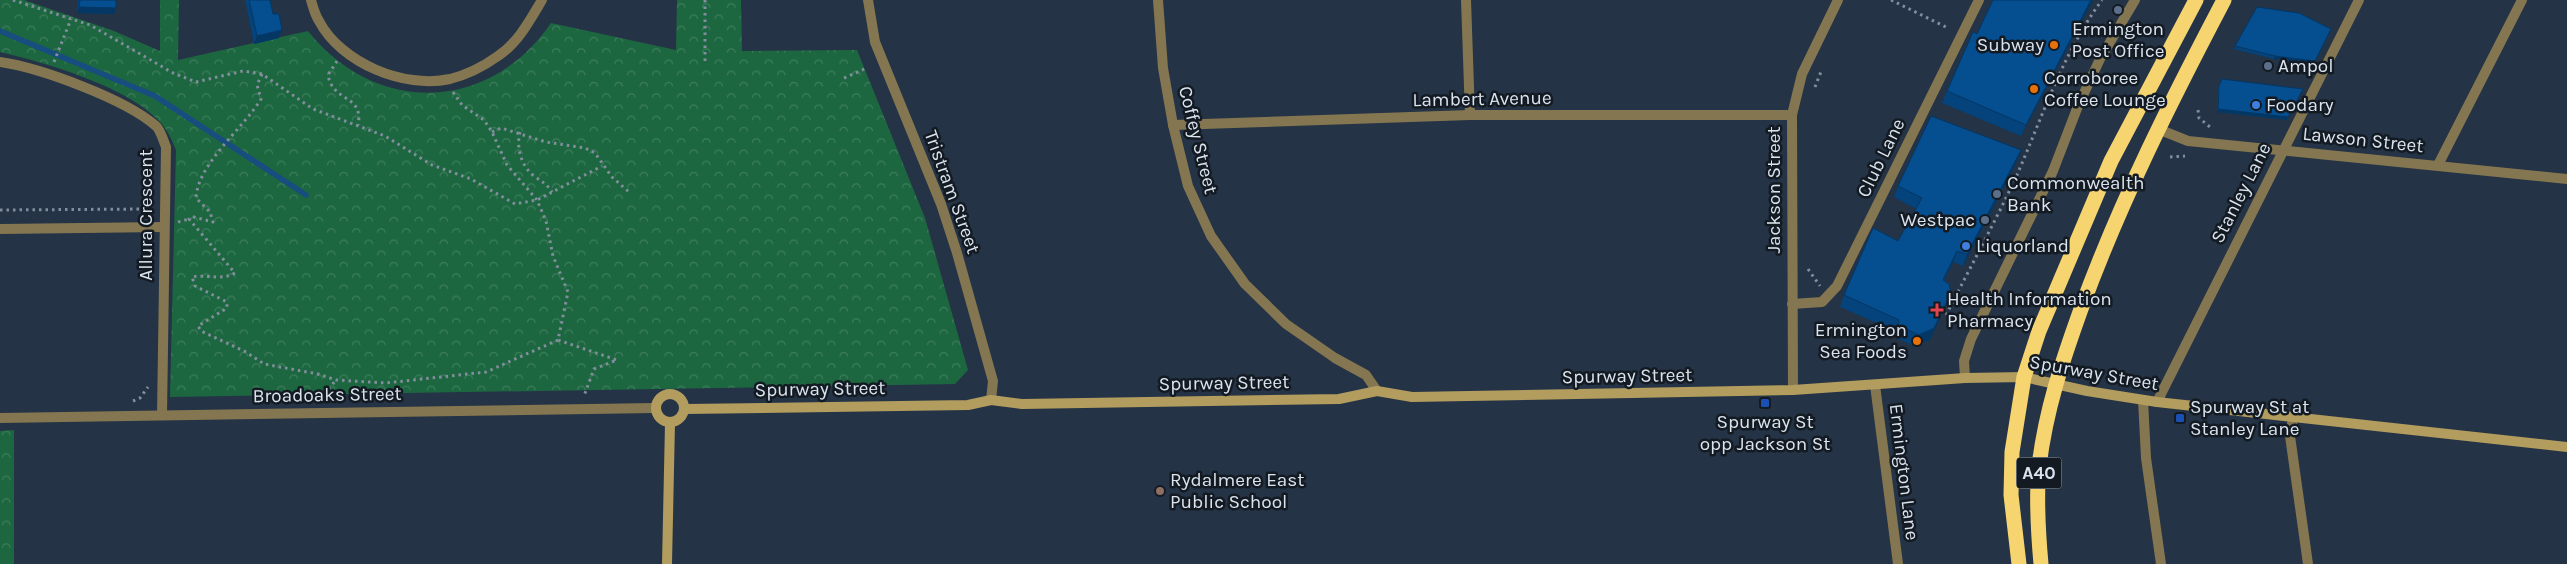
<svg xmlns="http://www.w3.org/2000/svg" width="2567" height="564" font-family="Karla,sans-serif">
<defs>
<pattern id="park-crowns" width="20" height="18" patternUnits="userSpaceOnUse" patternTransform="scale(1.25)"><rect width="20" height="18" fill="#1d6740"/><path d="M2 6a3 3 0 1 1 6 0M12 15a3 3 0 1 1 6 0" fill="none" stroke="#3d7d5c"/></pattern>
</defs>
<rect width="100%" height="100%" fill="#243345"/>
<!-- park -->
<g fill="url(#park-crowns)">
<path d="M0 0H24L114 31 160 51V0H179L178 60 308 31C376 116 489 113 551 23L676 50 677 0H741L742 51 857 50 925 218 968 370 955 384 170 397 176 150C172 140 168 131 161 123 129 87 47 63 0 52Z"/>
<path d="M14 430V564H0V431Z"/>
</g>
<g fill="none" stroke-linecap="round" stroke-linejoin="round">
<!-- stream -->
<path stroke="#174d7f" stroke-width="5.5" d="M0 31 155 96 306 195"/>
<!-- path -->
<g stroke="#828e9d" stroke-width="3" stroke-dasharray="2.5 4" stroke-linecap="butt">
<path d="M13 0 90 25 173 73 196 82 243 71 262 74 313 109 385 136 432 165 471 179 515 204 537 200 602 166"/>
<path d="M1891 0 1948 28"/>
<path d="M337 61 328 75C333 103 364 94 358 125"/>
<path d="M705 61V0"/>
<path d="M54 62 71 19"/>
<path d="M262 74 257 85 261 99C243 129 198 163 196 198L210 212 213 222 194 217 189 219 235 273C222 281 206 274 192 277L195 286 227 302V308L198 326 201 331 246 352 264 364 318 374 336 380 386 383 486 372 558 340"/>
<path d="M844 78 867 68"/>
<path d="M1815 87 1822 69"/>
<path d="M453 92 462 105 484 120 492 132 507 165 537 200 546 221 553 256 568 292 558 340 617 360 594 369 584 396"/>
<path d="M2198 110 2199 118 2210 127"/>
<path d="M492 132 501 128 546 142 585 148 595 153 612 177 629 192"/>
<path d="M520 132C516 147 521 166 534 176 541 181 547 184 552 192"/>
<path d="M2170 157 2185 156"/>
<path d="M0 210 147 209"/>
<path d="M178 222 189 219"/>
<path d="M1808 269 1820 286"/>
<path d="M1946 315C1970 268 1995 222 2017 175 2043 115 2063 53 2102 0"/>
<path d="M320 399 336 380"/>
<path d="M133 401 140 398 148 387"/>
</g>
<!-- lane -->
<g stroke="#847650" stroke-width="10">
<path d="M1965 378 1964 361 1971 339 2053 171 2078 106 2100 59 2135 0"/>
<path d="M1875 385 1898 564"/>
</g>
<!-- street -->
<g stroke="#847650" stroke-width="10">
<path d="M311 0C313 7 315 15 319 21 341 63 404 89 450 79 466 75 484 66 498 56 518 43 530 20 542 0"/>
<path d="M868 0 875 42 941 204 957 253 993 381 991 400"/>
<path d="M1158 0 1163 68 1173 125 1188 186 1211 236 1245 284 1286 324 1335 358 1366 375 1377 391"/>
<path d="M1466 0 1470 115"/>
<path d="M0 62C41 68 125 99 156 126 161 131 163 140 166 147L162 415"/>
<path d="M1173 125 1470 115H1792"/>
<path d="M2158 129 2188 141 2567 179"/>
<path d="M2438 165 2522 0"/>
<path d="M0 229 164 227"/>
<path d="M1792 304 1822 302 1837 286 1979 0"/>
<path d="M1793 390 1792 115 1802 74 1838 0"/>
<path d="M2143 400 2146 458 2161 564"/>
<path d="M2157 402 2359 0"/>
<path d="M0 418 655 408"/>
<path d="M2293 418 2290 436 2308 564"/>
</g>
<!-- secondary -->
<g stroke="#b29c5e" stroke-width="10">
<circle cx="670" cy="408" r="14"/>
<path d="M685 409 968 405 991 400 1022 404 1339 399 1377 391 1412 397 1793 390 1965 378 2024 377 2087 391 2157 402 2567 447"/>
<path d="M667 564 670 423"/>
</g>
<!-- highway -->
<g stroke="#f6d46f" stroke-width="15">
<path d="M2019 564 2011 495 2012 452 2024 377 2039 331 2111 161 2196 0"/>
<path d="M2041 564C2038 531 2036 499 2039 466 2046 409 2062 362 2081 309 2120 202 2171 101 2224 0"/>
</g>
</g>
<!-- wall -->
<g fill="#04437b">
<path d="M78 0H116V8L114 14 77 13Z"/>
<path d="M245 0H270L273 14 282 30 279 38 254 44Z"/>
<path d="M1993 0H2093L2021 136 1942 103 1947 91 1977 34Z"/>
<path d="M2330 32 2314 64 2274 59 2234 49 2235 46Z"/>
<path d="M2222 79 2302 92 2287 120 2217 112 2218 90Z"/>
<path d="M2021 150 2017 161 1963 266 1953 262 1944 281 1951 293 1946 304 1930 340 1914 346 1893 336 1895 331 1840 307 1844 295 1898 241 1916 209 1894 197 1898 186Z"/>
</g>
<!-- shaded-wall -->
<g fill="#043764">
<path d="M2091 0H2093L2021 136 2026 125Z"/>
<path d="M79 7 116 8 114 14 77 13Z"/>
<path d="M2331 29 2314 64 2274 59 2275 56Z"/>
<path d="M282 30 279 38 254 44 257 36Z"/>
<path d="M2303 89 2287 120 2217 112 2218 109Z"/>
<path d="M2021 150 2017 161 1963 266 1967 254Z"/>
<path d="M1957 251 1953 262 1938 291 1943 280Z"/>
<path d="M1951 293 1946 304 1930 340 1914 346 1919 335Z"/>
</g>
<!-- building -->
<g fill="#054e8f" stroke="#043764">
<path d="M80 0H116V8L79 7Z"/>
<path d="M249 0H270L273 14H279L282 30 257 36Z"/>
<path d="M1993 0H2091L2026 125 1947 91 1973 32 1977 34Z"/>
<path d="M2257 7 2299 13 2331 29 2315 61 2275 56 2235 46Z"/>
<path d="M2222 79 2303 89 2288 117 2218 109 2219 86Z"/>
<path d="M1931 116 2021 150 1967 254 1957 251 1943 280 1949 284 1951 293 1934 328 1919 335 1898 325 1899 320 1844 295 1873 228 1898 241 1922 198 1898 186Z"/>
</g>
<!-- markers -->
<g fill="#5c6f8a" stroke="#131a22" stroke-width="2">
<circle cx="2118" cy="10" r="5"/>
<circle cx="2268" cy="66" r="5"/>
<circle cx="1997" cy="194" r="5"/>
<circle cx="1985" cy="220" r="5"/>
</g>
<g fill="#e8710a" stroke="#131a22" stroke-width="2">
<circle cx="2054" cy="45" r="5"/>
<circle cx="2034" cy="89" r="5"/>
<circle cx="1917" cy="341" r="5"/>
</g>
<g fill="#3f7fe0" stroke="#131a22" stroke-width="2">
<circle cx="2256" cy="105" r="5"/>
<circle cx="1966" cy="246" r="5"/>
</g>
<path fill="#e0444e" stroke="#131a22" stroke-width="2" d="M1934.5 302.5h5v5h5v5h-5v5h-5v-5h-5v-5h5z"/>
<g fill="#1a4fb4" stroke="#131a22" stroke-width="2">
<rect x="1760" y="398" width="10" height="10" rx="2.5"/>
<rect x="2175" y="413" width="10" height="10" rx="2.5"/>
</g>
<circle fill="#8d6e63" stroke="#131a22" stroke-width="2" cx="1160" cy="491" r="5"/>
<g text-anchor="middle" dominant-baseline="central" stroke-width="5" stroke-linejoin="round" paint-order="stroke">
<!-- shield labels -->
<rect fill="#131a22" stroke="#9ea7b2" stroke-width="1" x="2016.5" y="457.5" width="45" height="31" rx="4"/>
<g font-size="18" font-weight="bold" fill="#dae4ef">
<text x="2039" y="473">A40</text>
</g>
<!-- poi labels -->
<g font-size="19" fill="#dae4ef" stroke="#131a22" text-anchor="start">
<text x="2118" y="29" text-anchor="middle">Ermington<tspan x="2118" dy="22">Post Office</tspan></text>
<text x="2044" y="45" text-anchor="end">Subway</text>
<text x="2278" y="66">Ampol</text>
<text x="2044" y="78">Corroboree<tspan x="2044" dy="22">Coffee Lounge</tspan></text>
<text x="2266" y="105">Foodary</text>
<text x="2007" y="183">Commonwealth<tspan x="2007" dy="22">Bank</tspan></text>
<text x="1975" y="220" text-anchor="end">Westpac</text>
<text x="1976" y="246">Liquorland</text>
<text x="1947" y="299">Health Information<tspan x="1947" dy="22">Pharmacy</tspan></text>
<text x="1907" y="330" text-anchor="end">Ermington<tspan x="1907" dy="22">Sea Foods</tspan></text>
<text x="2190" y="407">Spurway St at<tspan x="2190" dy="22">Stanley Lane</tspan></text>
<text x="1765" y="422" text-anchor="middle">Spurway St<tspan x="1765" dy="22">opp Jackson St</tspan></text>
<text x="1170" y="480">Rydalmere East<tspan x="1170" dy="22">Public School</tspan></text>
</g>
<!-- street labels -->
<g font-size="19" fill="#dae4ef" stroke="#131a22">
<text transform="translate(1482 99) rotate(-1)">Lambert Avenue</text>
<text transform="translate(1198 140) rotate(76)">Coffey Street</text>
<text transform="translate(2363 140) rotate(6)">Lawson Street</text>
<text transform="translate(1881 158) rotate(-64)">Club Lane</text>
<text transform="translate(1774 190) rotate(-90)">Jackson Street</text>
<text transform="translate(952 192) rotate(70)">Tristram Street</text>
<text transform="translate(2241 193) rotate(-63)">Stanley Lane</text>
<text transform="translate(146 215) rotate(-90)">Allura Crescent</text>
<text transform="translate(2094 373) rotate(10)">Spurway Street</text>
<text transform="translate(1627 376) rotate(-1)">Spurway Street</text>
<text transform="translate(1224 383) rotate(-1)">Spurway Street</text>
<text transform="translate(820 389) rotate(-1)">Spurway Street</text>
<text transform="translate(327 395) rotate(-1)">Broadoaks Street</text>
<text transform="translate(1904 472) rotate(83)">Ermington Lane</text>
</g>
</g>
</svg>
